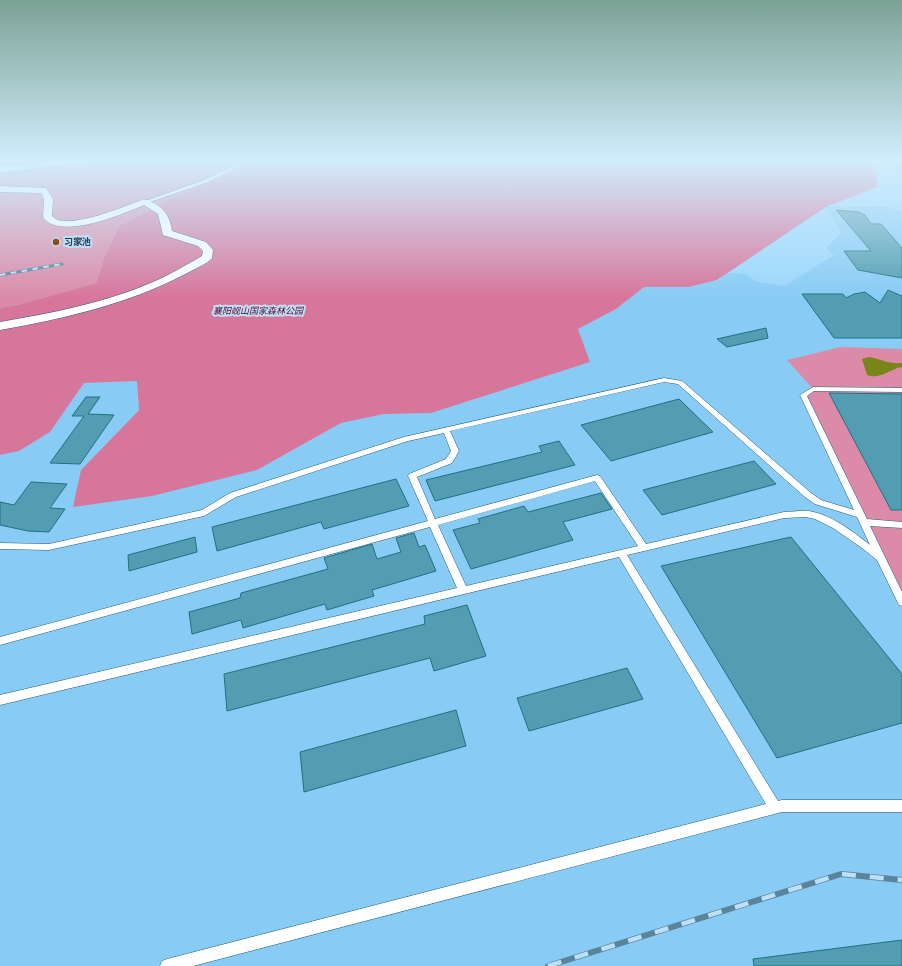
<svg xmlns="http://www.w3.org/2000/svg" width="902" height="966" font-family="'Crimson Pro','Noto Sans SC',serif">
<rect width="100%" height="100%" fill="#9bd6fb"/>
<!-- built -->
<path fill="#88cbf4" d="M882 206 902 211V966H0V455L19 451 50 432 84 383 137 381 139 409 81 470H257L341 423 384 414 431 413 590 362 578 329 616 309 648 284 689 287 719 280 727 273 746 274 757 282 784 286 834 255 826 248 841 233 826 207Z"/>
<!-- green -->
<g fill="#db8ba8">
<path d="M0 162H253L169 200 119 226 104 258 98 283 18 305 0 308Z"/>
<path d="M841 347 902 349V602L803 395 813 389 787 360Z"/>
</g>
<!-- forest -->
<path fill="#d7769b" d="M253 162H743L752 165 772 162H875L877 187 826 207 717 280 689 287H644L616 309 578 329 590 362 431 413 384 414 341 423 257 470 152 496 73 507 81 470 139 410 137 381 84 383 50 432 19 451 0 455V308L18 305 97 283 104 258 119 226 169 200Z"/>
<!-- water -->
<path fill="#788619" d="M869 357C882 359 887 364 902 363V367C889 369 881 380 867 375L862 359Z"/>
<!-- building -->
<g fill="#529db1" stroke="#217083">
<path d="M836 210 859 212 865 215 871 224H881L902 248V278L858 270 844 251H871Z"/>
<path d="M888 290 902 296V338H834L802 294H843L846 298 854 294 865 292 880 303Z"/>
<path d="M766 328 768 338 727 347 717 339Z"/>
<path d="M829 393 902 394V510H891Z"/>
<path d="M86 397H100L88 414 114 415 80 464 50 463 84 416H72Z"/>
<path d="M679 399 713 432 611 461 581 425Z"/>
<path d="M559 441 575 465 435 501 426 480 542 452 539 446Z"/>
<path d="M754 461 776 484 662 515 643 490Z"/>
<path d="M396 479 409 506 324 529 321 522 217 551 212 527Z"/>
<path d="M31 482 67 484 50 508 65 509 49 532 28 531 0 525V502L14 505Z"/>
<path d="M601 493 612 509 563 522 573 540 471 569 453 530 480 523 478 519 524 506 528 512Z"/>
<path d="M414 533 419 547 425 545 436 571 372 590 374 596 327 610 325 604 243 628 241 620 192 634 189 612 240 598 241 593 328 569 324 558 372 544 377 559 401 552 396 538Z"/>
<path d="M195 537 197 552 129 571 128 555Z"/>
<path d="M791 537 902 674V723L777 758 661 566Z"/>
<path d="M467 605 486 656 434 671 430 658 227 711 224 674 425 624 424 616Z"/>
<path d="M627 668 643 699 529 731 517 698Z"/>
<path d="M456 710 466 746 304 792 300 752Z"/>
<path d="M902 940V966H754L753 959Z"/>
</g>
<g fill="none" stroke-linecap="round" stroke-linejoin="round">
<defs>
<g id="lane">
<path d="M242 162H248L208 182 147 203 143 202 204 180Z"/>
<path d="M664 378 682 381 811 493 821 500 854 510 800 395 813 387 902 388V392L814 391 807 396 867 519 902 522V528L870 526 902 592V606L899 605 877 560 862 548 833 528 815 519 806 517 784 518 627 555 778 801 782 800H902V812H782L193 966H160L162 961 167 959 766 804 619 557 0 705V695L457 588 430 527 0 645V637L428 521 408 476 409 474 446 459 451 451 444 433 408 441 236 497 204 516 49 550 0 549V543L49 544 202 510 230 493 404 437ZM664 382 678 384 805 497 815 504 857 517 870 545C852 531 832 515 809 511 801 510 792 512 784 512L646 544 600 476 597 475 435 519 417 477 452 463 459 451 450 431ZM595 481 638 546 466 586 438 525Z"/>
</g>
<g id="street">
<path d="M47 162H101L97 164 63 165 0 173V167Z"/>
<path d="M0 186 46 188 53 199 52 216C65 232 125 206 142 200 147 199 149 201 154 203 166 210 170 218 172 231L206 242 213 250 212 258C207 264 196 268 189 272 129 304 66 318 0 330V322C52 313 105 303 153 282 170 275 186 265 202 256L203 251 198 246 163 235 158 214 144 205C123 214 59 241 43 217L44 199 41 193 0 192Z"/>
</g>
</defs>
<!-- lane casing -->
<use href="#lane" stroke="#235d7e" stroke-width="1"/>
<!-- street casing -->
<use href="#street" stroke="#235d7e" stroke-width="1"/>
<!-- lane -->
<use href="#lane" fill="#fff" fill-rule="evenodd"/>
<!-- street -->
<use href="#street" fill="#fff" fill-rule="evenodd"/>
<defs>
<g id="rail-far1">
<path d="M893 162 902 170"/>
<path d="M0 275 62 264"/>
</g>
<path id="rail" d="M548 966 841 874 902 880"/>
</defs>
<!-- rail-far1 casing -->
<use href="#rail-far1" stroke="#5a839c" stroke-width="3"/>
<!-- rail casing -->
<use href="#rail" stroke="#5a839c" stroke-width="6"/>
<!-- rail-far1 -->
<use href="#rail-far1" stroke="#bee0f6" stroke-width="2" stroke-dasharray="5.5" stroke-linecap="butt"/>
<!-- rail -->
<use href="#rail" stroke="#bee0f6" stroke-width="4.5" stroke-dasharray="14" stroke-linecap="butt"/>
</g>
<!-- sky -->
<linearGradient id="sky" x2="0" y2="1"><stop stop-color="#7ba295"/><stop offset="0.54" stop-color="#d2edfd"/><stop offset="1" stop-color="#d2edfd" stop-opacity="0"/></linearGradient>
<rect width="902" height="298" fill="url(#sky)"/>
<!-- markers -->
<circle fill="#8b4c12" stroke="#bee0f6" stroke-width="1.5" cx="56" cy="242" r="4"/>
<g text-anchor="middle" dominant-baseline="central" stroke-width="4" stroke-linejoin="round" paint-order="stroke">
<!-- far-poi labels -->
<g font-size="9" font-weight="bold" fill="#223a49" stroke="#bee0f6" text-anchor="start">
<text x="64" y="242">习家池</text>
</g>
<!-- far-park labels -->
<g font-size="9" font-style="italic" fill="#59002e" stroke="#bee0f6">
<text x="258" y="311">襄阳岘山国家森林公园</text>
</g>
</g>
</svg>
